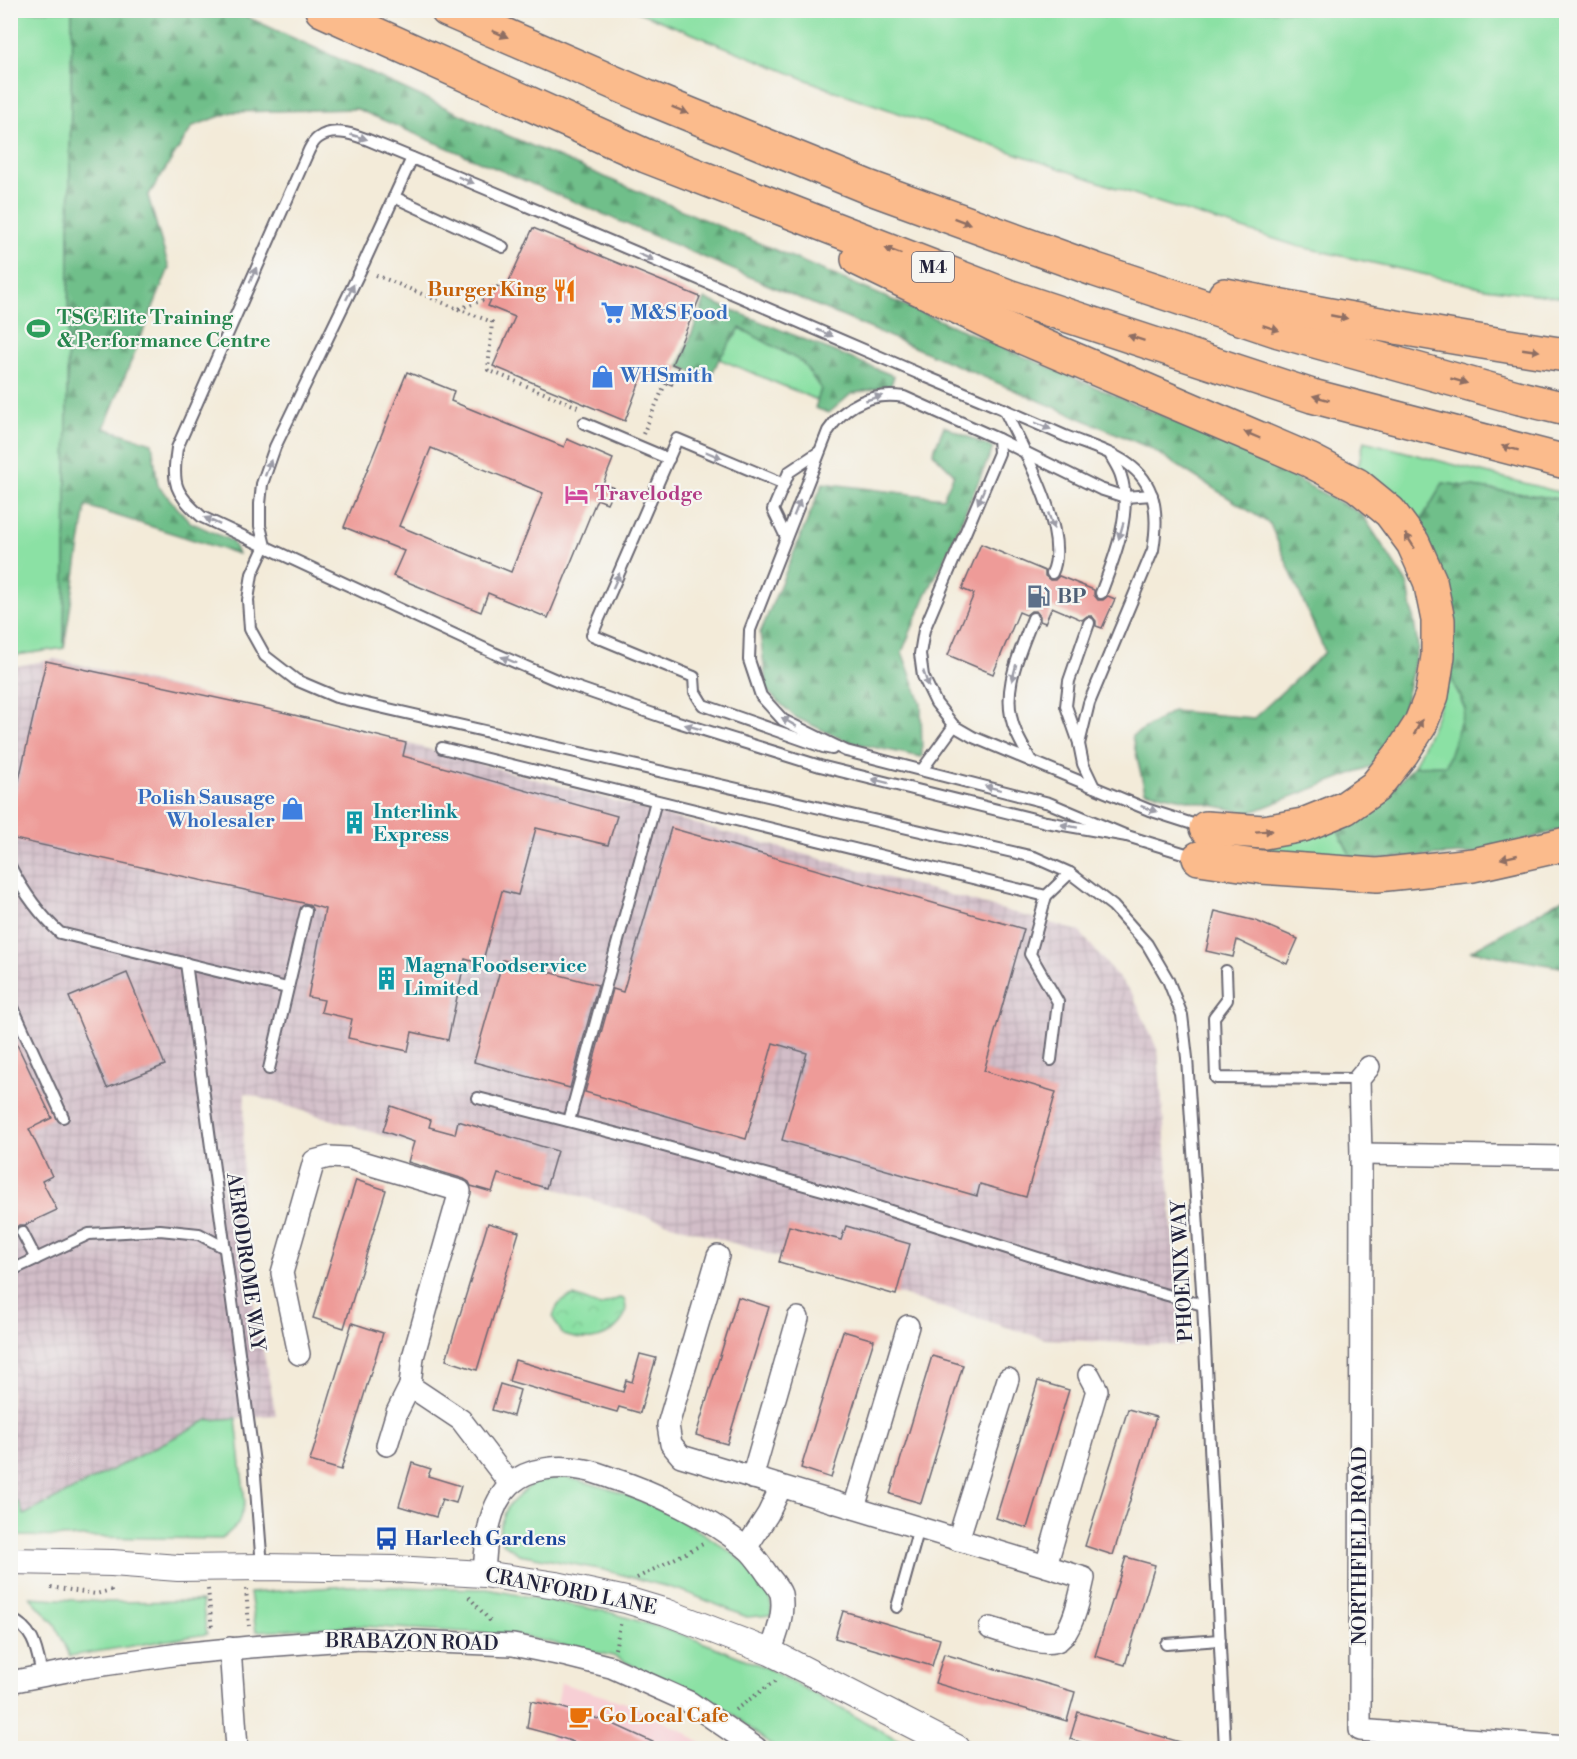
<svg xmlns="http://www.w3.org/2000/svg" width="1577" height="1759" font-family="'Libre Bodoni',serif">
<defs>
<pattern id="industrial-grid" width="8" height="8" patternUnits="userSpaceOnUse" patternTransform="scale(1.5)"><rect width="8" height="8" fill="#d2bdc8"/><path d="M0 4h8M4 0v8" fill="none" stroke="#b4a2ad"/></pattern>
<pattern id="forest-firs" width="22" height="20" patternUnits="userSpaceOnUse" patternTransform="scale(1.5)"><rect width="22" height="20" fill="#70bf8a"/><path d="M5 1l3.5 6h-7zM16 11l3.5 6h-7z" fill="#5c9b72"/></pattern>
<pattern id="park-crowns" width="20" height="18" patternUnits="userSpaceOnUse" patternTransform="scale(1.5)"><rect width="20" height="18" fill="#8be1a4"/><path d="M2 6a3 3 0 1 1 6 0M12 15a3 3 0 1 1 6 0" fill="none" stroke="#78c18e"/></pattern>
</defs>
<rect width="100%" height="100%" fill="#f6f6f2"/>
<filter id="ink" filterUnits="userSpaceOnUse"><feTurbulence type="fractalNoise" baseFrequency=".0167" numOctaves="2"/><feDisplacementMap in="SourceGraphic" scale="12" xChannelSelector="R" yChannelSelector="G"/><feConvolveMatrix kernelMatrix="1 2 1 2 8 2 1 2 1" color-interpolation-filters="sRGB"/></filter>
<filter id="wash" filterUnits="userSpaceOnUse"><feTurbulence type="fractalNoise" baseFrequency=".008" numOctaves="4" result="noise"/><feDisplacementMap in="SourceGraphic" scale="24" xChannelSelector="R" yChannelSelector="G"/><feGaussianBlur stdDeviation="1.35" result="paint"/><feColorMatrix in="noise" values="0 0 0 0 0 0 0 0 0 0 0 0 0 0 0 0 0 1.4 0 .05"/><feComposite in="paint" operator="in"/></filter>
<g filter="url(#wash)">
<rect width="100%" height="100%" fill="#f3ebd9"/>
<!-- built -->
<path fill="#f7cfd5" d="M561 1683 626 1703 685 1732 707 1748H549Z"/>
<!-- industrial -->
<path fill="url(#industrial-grid)" d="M55 659 406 743 1079 931 1133 995 1158 1051 1182 1346 1045 1339 245 1093 240 1235 276 1415 208 1420 24 1516 18 1502 11 1504V667Z"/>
<!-- grass -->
<g fill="#8be1a4" stroke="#568270" stroke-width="1.5">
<path d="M10 11H72L64 648 11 656Z"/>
<path d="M636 11H1566V298L1485 288 1297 246 1160 203 832 90Z"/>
<path d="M740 328 802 362 821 389 817 400 719 359Z"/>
<path d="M1364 441 1566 494V500L1443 483 1419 524 1392 491 1358 467Z"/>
<path d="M1449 673 1465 709 1446 765 1414 766 1436 717Z"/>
<path d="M1335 826 1353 860 1259 856V844Z"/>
<path d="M236 1418 245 1503 238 1524 222 1539 11 1536V1504L18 1501 24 1515 208 1420Z"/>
<path d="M564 1477C629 1491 678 1514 732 1553 743 1561 759 1571 766 1584 772 1593 772 1605 771 1615L747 1617 683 1591 604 1570 519 1554 503 1543 499 1536 500 1525 508 1506 534 1482Z"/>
<path d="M348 1586 487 1589 609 1612 684 1635 765 1667 913 1748H775L731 1713 613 1656 515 1635 361 1626 256 1631 250 1593Z"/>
<path d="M30 1597 105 1602 202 1601 207 1634 70 1656 55 1624Z"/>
</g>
<!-- forest -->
<g fill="url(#forest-firs)" stroke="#497062" stroke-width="1.5">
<path d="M72 10 234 11 497 131 1238 448 1362 514 1408 585 1418 647 1402 715 1372 766 1249 813 1145 791 1132 736 1173 711 1254 718 1325 652 1270 524 1150 448 357 109 232 112 193 126 148 196 169 268 104 428 152 443 158 486 190 522 232 541 238 554 86 506 64 648Z"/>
<path d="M705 299 894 376 891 385 851 394 829 413 815 408 821 389 802 362 740 328 719 359 710 378 679 367Z"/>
<path d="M944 426 993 448 948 552 926 595 902 652 921 703 922 757 848 742 795 717 767 691 760 633 823 483 943 498 954 474 933 453Z"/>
<path d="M1443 483 1566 500V828L1480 853 1353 860 1335 826 1398 783 1414 766 1446 765 1465 709 1449 673 1454 608 1430 546 1419 524Z"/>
<path d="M1566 897V968L1471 951Z"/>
</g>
<!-- park -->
<path fill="url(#park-crowns)" stroke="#568270" stroke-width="1.5" d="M574 1296 600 1306 619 1298 624 1299C632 1319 610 1337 592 1339 582 1340 573 1338 563 1335L553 1318C556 1305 561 1299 574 1296Z"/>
<g id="blocks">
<!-- building -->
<g fill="#ee9b98" fill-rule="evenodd">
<path d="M533 228 700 297 672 364 679 367 672 385 643 373 625 421 493 366 515 317 488 306 497 286 505 290Z"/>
<path d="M407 372 454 391 451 401 564 447 567 439 613 459 603 484 614 488 607 503 597 499 548 618 488 593 481 612 393 576 404 551 344 527ZM431 448 543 493 511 572 399 526Z"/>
<path d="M981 544 1045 571V576L1050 580H1055L1059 576 1094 590V595L1098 600H1103L1108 596 1115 599 1102 628 1096 626V621L1092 616H1087L1082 620 1052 607 1045 623 1040 621V616L1036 611H1031L1026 615 1019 612 993 674 948 655 974 594 962 589Z"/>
<path d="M46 661 286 713 406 743 403 756 617 816 608 845 536 828 518 895 502 891 482 964 465 959 448 1040 412 1032 408 1051 348 1038 352 1019 321 1012 324 1000 308 997 325 909 308 904 10 838V819Z"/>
<path d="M671 828 1024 929 984 1071 1056 1092 1026 1197 980 1184 977 1196 782 1140 807 1053 773 1043 746 1139 585 1092 613 989 623 992Z"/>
<path d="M1215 911 1256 921 1298 939 1287 964 1237 940 1233 957 1206 951Z"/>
<path d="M503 960 598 985 570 1088 474 1062Z"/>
<path d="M127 973 165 1065 107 1088 69 997Z"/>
<path d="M10 1030 52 1118 29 1129 52 1176 42 1181 57 1210 25 1225H19L10 1232Z"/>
<path d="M391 1106 431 1120 429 1127 455 1134 458 1121 557 1151 546 1188 498 1174 492 1192 471 1186 469 1182 464 1179 408 1162 414 1142 383 1131Z"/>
<path d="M356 1180 386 1190 344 1328 313 1318Z"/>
<path d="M488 1223 519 1232 477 1370 446 1360Z"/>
<path d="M789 1226 841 1240 846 1226 910 1244 896 1295 779 1262Z"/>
<path d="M738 1297 769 1307 727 1444 696 1435Z"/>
<path d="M352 1323 383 1333 341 1470 310 1461Z"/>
<path d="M843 1331 874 1340 831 1478 801 1468Z"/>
<path d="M640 1354 656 1358 640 1413 619 1407 617 1412 509 1381 515 1360 623 1392 626 1380 632 1382Z"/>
<path d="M932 1356 963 1365 921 1503 890 1494Z"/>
<path d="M1038 1381 1069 1390 1027 1528 996 1518Z"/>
<path d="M500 1384 520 1390 513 1416 492 1410Z"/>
<path d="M1128 1409 1156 1417 1113 1555 1085 1546Z"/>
<path d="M412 1463 431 1469 428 1476 461 1486 456 1503 442 1499 436 1517 399 1506Z"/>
<path d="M1126 1557 1155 1565 1125 1665 1095 1656Z"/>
<path d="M843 1611 940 1639 932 1666 835 1638Z"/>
<path d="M944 1654 1075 1692 1067 1721 935 1683Z"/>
<path d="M531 1701 560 1707 611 1723 668 1749H594L553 1735 527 1728Z"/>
<path d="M1078 1712 1187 1744V1749H1103L1070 1739Z"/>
</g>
</g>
</g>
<g filter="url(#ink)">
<use href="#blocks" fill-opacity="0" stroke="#6b6872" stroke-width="1.5"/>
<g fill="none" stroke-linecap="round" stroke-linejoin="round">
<defs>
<g id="service">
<path d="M412 158 361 269 275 447 262 484 260 504V526L265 546 252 574 248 600 250 629 265 656 296 680 336 697 1034 857 1070 873 1113 906 1147 944 1168 980 1182 1015 1187 1058 1203 1305 1225 1748"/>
<path d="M394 197 503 247"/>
<path d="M1004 409C1022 447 1071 534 1052 573"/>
<path d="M584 423 669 459"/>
<path d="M998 439 1100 489 1125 497 1152 495"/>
<path d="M784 484 677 439 592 635 694 677 695 692 703 705 823 747 832 749"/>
<path d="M786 537 773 510 789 472 819 452"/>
<path d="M1101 593C1114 559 1133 512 1121 476 1119 469 1114 462 1111 456"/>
<path d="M1079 743 1066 706 1069 681 1089 623"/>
<path d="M442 748 1046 896 1070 873"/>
<path d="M1031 761C1026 751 1020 742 1016 732 999 694 1019 654 1033 618"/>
<path d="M922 770 954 726"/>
<path d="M1094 787 1083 764 1079 744 1089 703 1153 550C1158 519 1158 488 1132 467 1114 452 1087 445 1065 436 1018 415 970 395 922 375 741 297 561 219 378 144 361 137 335 125 318 138 314 141 311 146 309 150L177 448C172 483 174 493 202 517L494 653 561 682 665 718 820 766 1046 822 1127 836"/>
<path d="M1196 857 1127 836 1049 803 846 751 783 720 761 696 749 660 750 630 828 431C846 404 872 392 904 397L998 439 999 453 924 630 920 654 923 676 936 703 954 726 973 737 1149 810 1202 827"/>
<path d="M10 866C23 891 39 914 60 933L287 988"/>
<path d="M1046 896 1030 954 1058 1002 1051 1060"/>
<path d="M186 963 254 1463 262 1567"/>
<path d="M1226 971 1227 1000 1214 1017 1216 1078 1359 1079"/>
<path d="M10 1001 63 1117"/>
<path d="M269 1069 306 911"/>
<path d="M478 1098 642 1140 837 1194 1060 1265 1203 1305"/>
<path d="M569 1121 656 801"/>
<path d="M22 1232 36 1259"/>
<path d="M10 1271 89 1234 160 1230 199 1234 225 1248"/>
<path d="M897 1607 919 1528"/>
<path d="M10 1619C35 1629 37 1652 42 1675"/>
<path d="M1166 1644 1220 1640"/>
</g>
<g id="minor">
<path d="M1369 1067 1359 1079 1361 1154 1360 1730 1566 1747"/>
<path d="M1361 1154 1566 1157"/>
<path d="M718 1256 668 1425 671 1444 681 1456 1046 1566 1097 1390 1089 1375"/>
<path d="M299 1354 282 1273 314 1161 329 1157 348 1158 460 1191 413 1357 410 1386 461 1420 510 1484"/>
<path d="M387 1445 397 1412 410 1386"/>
<path d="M752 1478 798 1318"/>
<path d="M854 1508 908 1326"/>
<path d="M958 1540 1008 1379"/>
<path d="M746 1548 768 1514 781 1487"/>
<path d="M484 1574C486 1543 487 1506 511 1484 529 1467 561 1465 585 1470 593 1471 602 1475 611 1478 655 1492 709 1518 745 1547 754 1554 761 1565 768 1575 772 1580 779 1588 781 1594 785 1613 777 1635 770 1652"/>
<path d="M990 1628C1006 1632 1045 1649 1059 1640 1074 1629 1080 1595 1084 1578L1046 1566"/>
<path d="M230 1648 237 1748"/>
<path d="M10 1682 83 1668 179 1654 250 1647 360 1639 513 1645 567 1656 611 1667 689 1702 756 1748"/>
</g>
<path id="tertiary" d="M10 1561 112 1563 178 1568 263 1567 394 1569 484 1574 556 1585 626 1600 666 1612 770 1652 957 1748"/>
<g id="motorway">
<path d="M322 10 646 156 1008 296 1312 396 1566 462"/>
<path d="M447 10 647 97 868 187 1096 270 1279 331 1520 398 1566 409"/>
<path d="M858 259 1001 328 1309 460 1357 485 1390 512 1413 543 1430 581 1438 620V656L1432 695 1420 725 1402 753 1375 787 1345 808 1303 825 1264 832 1206 828"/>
<path d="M1225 295C1338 317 1452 338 1566 355"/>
<path d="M1199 858 1261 867 1377 875 1473 865 1566 844"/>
</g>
</defs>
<!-- service casing -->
<use href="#service" stroke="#6b6872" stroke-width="14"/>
<!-- minor casing -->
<use href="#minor" stroke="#6b6872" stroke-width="24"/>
<!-- tertiary casing -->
<use href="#tertiary" stroke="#6b6872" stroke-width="28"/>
<!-- motorway casing -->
<use href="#motorway" stroke="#6b6872" stroke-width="36"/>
<!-- path -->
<g stroke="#6b6872" stroke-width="4" stroke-dasharray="1.5 4.5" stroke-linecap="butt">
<path d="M1080 10C1097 21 1117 15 1136 10"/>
<path d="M376 275 458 309 492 297"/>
<path d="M458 309 492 322 488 370 578 407"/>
<path d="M643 434 666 382"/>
<path d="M637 1578 705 1543"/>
<path d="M51 1587 96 1594 111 1590V1586"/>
<path d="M208 1589 212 1629"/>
<path d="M246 1589 249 1626"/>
<path d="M469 1597 492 1623"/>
<path d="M615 1649 621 1621"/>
<path d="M735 1710 775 1681"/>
</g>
<!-- service -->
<use href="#service" stroke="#fff" stroke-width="10"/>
<!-- minor -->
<use href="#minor" stroke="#fff" stroke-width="21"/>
<!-- tertiary -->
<use href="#tertiary" stroke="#fff" stroke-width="26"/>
<!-- motorway -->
<use href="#motorway" stroke="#fbbb8c" stroke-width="33"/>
</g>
<!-- one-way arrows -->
<defs><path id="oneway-solid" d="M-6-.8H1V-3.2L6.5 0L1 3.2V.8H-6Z" transform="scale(1.5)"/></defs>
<g fill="#8e6e64">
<use href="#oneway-solid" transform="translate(500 34) rotate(23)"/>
<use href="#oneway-solid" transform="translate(680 110) rotate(22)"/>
<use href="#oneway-solid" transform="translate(962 221) rotate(20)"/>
<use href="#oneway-solid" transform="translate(893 251) rotate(-159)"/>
<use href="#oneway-solid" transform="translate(1339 317) rotate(11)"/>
<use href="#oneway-solid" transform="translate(1271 328) rotate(18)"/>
<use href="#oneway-solid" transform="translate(1136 338) rotate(-162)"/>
<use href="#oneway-solid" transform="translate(1531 350) rotate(8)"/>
<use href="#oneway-solid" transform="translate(1459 381) rotate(16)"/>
<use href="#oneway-solid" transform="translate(1321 398) rotate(-165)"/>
<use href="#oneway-solid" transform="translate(1252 435) rotate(-157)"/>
<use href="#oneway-solid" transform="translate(1510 448) rotate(-165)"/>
<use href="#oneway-solid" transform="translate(1410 541) rotate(-122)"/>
<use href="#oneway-solid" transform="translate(1418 727) rotate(-62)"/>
<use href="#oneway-solid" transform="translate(1264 831) rotate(-4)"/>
<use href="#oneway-solid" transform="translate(1509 857) rotate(167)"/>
</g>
<g fill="#9c9ca7">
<use href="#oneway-solid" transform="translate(359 137) rotate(16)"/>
<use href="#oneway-solid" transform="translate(466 180) rotate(23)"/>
<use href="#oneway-solid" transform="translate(646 257) rotate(23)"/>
<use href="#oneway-solid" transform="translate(253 275) rotate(-66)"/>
<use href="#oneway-solid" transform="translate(350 292) rotate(-64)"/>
<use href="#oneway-solid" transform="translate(825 333) rotate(23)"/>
<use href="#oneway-solid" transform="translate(874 398) rotate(-16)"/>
<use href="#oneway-solid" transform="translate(1043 426) rotate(23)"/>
<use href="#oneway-solid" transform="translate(714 455) rotate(23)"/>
<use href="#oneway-solid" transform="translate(268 468) rotate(-70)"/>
<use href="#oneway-solid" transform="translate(981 496) rotate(113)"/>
<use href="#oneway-solid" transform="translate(797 508) rotate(-68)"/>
<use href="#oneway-solid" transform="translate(212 521) rotate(-155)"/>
<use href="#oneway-solid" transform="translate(1051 521) rotate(71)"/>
<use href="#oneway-solid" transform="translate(1121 531) rotate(106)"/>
<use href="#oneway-solid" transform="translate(616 581) rotate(-66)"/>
<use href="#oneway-solid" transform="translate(509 660) rotate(-157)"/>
<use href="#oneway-solid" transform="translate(1014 673) rotate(104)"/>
<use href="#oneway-solid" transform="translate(926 679) rotate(71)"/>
<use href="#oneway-solid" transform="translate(789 722) rotate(-149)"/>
<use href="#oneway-solid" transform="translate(693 727) rotate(-163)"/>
<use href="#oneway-solid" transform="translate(880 781) rotate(-166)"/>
<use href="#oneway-solid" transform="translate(993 788) rotate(-166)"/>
<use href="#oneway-solid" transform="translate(1149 809) rotate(20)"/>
<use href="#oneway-solid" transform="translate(1069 826) rotate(-170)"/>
</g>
</g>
<!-- icons -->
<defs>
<symbol id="restaurant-bare" viewBox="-9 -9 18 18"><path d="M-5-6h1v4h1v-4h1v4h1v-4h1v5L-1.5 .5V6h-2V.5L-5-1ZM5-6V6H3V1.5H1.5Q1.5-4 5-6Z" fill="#e8710a" stroke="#f6f6f2" stroke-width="2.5" paint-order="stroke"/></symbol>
<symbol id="supermarket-bare" viewBox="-9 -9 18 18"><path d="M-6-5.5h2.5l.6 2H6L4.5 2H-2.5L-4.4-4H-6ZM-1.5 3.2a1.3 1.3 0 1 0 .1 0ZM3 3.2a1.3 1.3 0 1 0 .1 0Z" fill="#3f7fe0" stroke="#f6f6f2" stroke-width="2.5" paint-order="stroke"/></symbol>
<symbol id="stadium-bare" viewBox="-9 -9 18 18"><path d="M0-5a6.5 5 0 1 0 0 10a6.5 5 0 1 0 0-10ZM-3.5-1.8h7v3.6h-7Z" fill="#2e9e5b" stroke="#f6f6f2" stroke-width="2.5" paint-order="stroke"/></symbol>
<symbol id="shop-bare" viewBox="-9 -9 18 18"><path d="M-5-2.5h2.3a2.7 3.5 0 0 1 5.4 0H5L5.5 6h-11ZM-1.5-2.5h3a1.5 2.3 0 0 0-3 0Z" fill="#3f7fe0" stroke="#f6f6f2" stroke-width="2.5" paint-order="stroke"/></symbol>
<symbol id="hotel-bare" viewBox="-9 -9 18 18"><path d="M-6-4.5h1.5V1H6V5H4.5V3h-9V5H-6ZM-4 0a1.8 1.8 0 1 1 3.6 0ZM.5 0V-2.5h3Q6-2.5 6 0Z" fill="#d1479c" stroke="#f6f6f2" stroke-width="2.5" paint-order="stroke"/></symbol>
<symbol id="fuel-bare" viewBox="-9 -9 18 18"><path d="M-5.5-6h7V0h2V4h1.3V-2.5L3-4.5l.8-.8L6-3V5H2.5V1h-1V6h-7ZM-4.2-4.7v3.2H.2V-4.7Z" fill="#5c6f8a" stroke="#f6f6f2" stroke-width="2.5" paint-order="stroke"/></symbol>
<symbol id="building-bare" viewBox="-9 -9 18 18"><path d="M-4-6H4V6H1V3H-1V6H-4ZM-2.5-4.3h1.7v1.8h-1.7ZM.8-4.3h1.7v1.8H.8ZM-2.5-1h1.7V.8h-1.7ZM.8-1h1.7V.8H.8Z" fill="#0f9aa8" stroke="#f6f6f2" stroke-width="2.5" paint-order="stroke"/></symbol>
<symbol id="bus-bare" viewBox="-9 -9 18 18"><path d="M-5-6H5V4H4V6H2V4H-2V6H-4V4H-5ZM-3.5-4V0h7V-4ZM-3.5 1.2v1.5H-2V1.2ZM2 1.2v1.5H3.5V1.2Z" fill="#1a4fb4" stroke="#f6f6f2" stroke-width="2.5" paint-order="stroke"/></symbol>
<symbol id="cafe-bare" viewBox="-9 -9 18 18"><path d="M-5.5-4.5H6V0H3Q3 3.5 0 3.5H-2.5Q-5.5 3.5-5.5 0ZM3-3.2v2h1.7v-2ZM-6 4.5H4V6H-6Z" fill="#e8710a" stroke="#f6f6f2" stroke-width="2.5" paint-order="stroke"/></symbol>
</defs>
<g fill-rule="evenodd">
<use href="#restaurant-bare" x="548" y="274" width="33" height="33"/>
<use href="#supermarket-bare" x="596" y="296" width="33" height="33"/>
<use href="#stadium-bare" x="22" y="312" width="33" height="33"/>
<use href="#shop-bare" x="586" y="360" width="33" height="33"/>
<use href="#hotel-bare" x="560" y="478" width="33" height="33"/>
<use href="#fuel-bare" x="1022" y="580" width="33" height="33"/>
<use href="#shop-bare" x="276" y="792" width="33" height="33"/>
<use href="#building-bare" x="338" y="806" width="33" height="33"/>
<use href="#building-bare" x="370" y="962" width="33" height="33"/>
<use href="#bus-bare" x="370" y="1522" width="33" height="33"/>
<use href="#cafe-bare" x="564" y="1700" width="33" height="33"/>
</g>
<g text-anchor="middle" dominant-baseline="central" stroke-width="4.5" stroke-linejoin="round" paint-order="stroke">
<!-- shield labels -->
<rect fill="#f6f6f2" stroke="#626272" stroke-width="1.5" x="912" y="252" width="42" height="30" rx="4.5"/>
<g font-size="18" font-weight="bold" fill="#22223b">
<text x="933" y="267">M4</text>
</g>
<!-- food labels -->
<g font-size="20" font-weight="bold" fill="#c56008" stroke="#f6f6f2" text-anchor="end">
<text x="546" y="290">Burger King</text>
<text x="599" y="1716" text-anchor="start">Go Local Cafe</text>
</g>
<!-- shop labels -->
<g font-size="20" font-weight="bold" fill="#366cbe" stroke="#f6f6f2" text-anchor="start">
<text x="630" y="313">M&amp;S Food</text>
<text x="620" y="376">WHSmith</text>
<text x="275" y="798" text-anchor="end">Polish Sausage<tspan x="275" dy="23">Wholesaler</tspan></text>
</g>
<!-- leisure labels -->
<g font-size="20" font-weight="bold" fill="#27864d" stroke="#f6f6f2" text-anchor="start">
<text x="57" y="318">TSG Elite Training<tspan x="57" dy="23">&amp; Performance Centre</tspan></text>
</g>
<!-- hotel labels -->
<g font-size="20" font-weight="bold" fill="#b23c85" stroke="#f6f6f2" text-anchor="start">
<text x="595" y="494">Travelodge</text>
</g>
<!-- service labels -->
<g font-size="20" font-weight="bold" fill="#4e5e75" stroke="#f6f6f2" text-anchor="start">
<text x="1057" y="597">BP</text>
</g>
<!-- culture labels -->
<g font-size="20" font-weight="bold" fill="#0d838f" stroke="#f6f6f2" text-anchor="start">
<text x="373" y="812">Interlink<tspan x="373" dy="23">Express</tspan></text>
<text x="404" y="966">Magna Foodservice<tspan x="404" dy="23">Limited</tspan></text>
</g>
<!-- street labels -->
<g font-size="20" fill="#22223b" stroke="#f6f6f2">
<text transform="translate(245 1262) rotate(82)">AERODROME WAY</text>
<text transform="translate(1183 1271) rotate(-93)">PHOENIX WAY</text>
<text transform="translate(1360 1546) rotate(-90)">NORTHFIELD ROAD</text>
<text transform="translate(571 1592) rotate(11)">CRANFORD LANE</text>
<text transform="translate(412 1643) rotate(1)">BRABAZON ROAD</text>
</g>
<!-- transit labels -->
<g font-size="20" font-weight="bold" fill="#164399" stroke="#f6f6f2" text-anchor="start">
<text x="405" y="1539">Harlech Gardens</text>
</g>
</g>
<!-- margin -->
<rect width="1577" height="1759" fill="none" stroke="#f6f6f2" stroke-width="36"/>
</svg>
